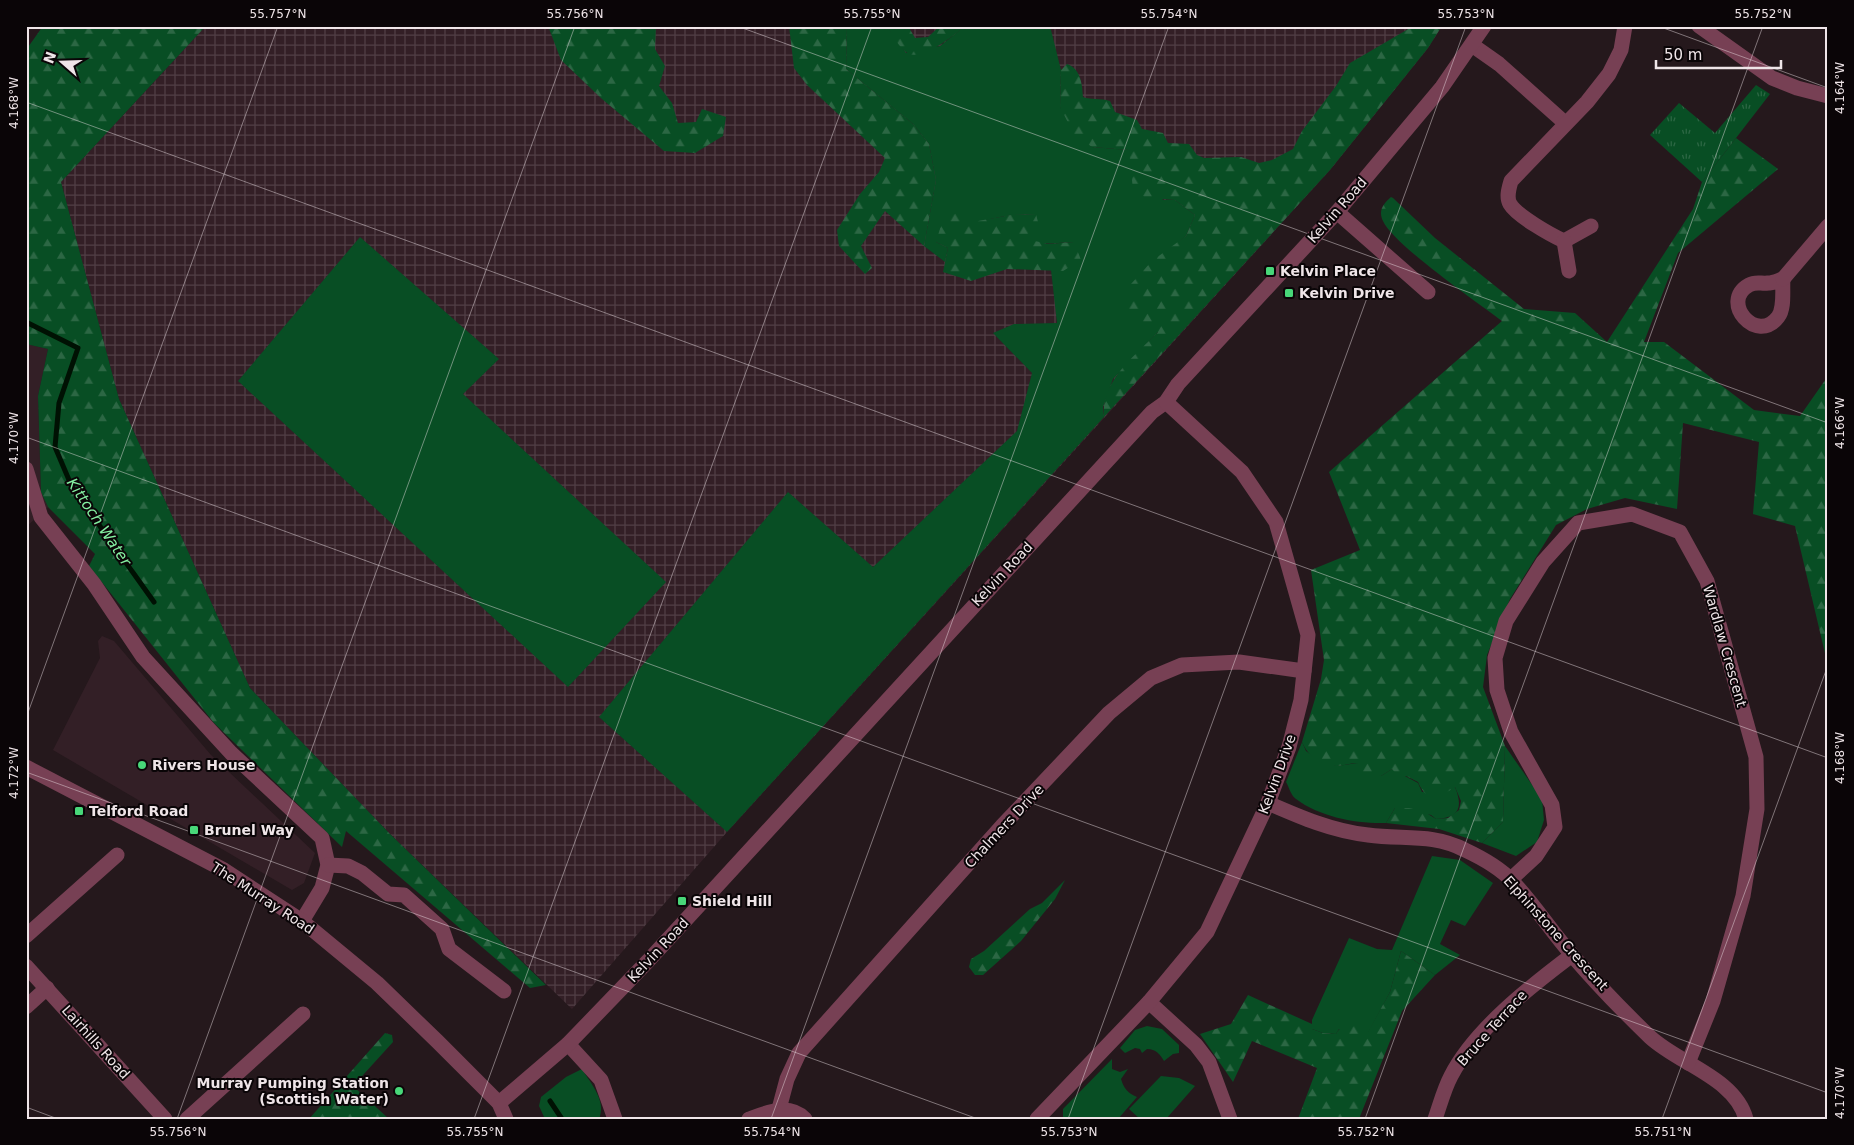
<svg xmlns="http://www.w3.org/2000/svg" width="1854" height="1145" font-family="'DejaVu Sans',sans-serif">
<defs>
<pattern id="industrial-grid" width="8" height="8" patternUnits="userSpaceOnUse" patternTransform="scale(1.25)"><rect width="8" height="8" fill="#331f26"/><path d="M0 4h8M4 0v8" fill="none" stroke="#513f46"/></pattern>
<pattern id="forest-firs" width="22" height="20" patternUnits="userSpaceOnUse" patternTransform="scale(1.25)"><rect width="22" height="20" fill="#084e24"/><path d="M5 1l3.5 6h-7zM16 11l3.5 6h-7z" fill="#2c6744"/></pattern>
<pattern id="park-tufts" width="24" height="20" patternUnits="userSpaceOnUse" patternTransform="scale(1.25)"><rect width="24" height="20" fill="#084e24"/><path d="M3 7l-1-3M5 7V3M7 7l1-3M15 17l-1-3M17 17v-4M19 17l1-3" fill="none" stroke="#2c6744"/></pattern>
</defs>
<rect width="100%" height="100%" fill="#25181c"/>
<!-- built -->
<g fill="#331f26">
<path d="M26 344 48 349 38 396 41 492 48 507 26 527Z"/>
<path d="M102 636 114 641 211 755 315 853 304 883 292 890 53 750 100 658 98 641Z"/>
</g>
<!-- industrial -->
<path fill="url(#industrial-grid)" d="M203 26H1442L1428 48 1330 170 727 832 572 1009 390 834 250 688 119 399 61 182 204 28Z"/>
<!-- grass -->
<g fill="#084e24">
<path d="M847 26H887L906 53 940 46 965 26H1050L1061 70 1060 107 1092 147 1129 150 1163 200H1175L1195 215 1186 236 1174 246 1158 332 1113 379 1103 407 1104 417 727 832 599 717 788 492 873 567 1017 431 1032 373 993 333 1014 324 1057 323 1051 270 1074 242C1056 243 1039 246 1021 238L1036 214C991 215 975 222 936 242L948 248 945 262 924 246 936 180 929 144 913 124 846 69Z"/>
<path d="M360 237 499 359 463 394 666 582 568 687 238 381Z"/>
<path d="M1302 742 1306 751 1321 762 1337 766 1357 763 1381 776 1392 769 1418 783 1422 792 1455 787C1463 807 1460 818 1436 819L1431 815 1395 808 1386 823C1357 824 1320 817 1296 799 1291 796 1289 787 1286 782Z"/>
<path d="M1505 746 1542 799 1544 820 1537 842 1516 856 1482 843 1503 822Z"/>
<path d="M1432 856 1460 860 1493 883 1465 926 1451 920 1440 944 1460 955 1435 975 1401 951 1390 992 1368 1033 1339 1029 1336 1034 1323 1033 1312 1029V1020L1349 938 1377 949 1392 950Z"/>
<path d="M1147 1026 1162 1029 1179 1045V1053L1173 1054 1164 1061C1160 1054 1156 1049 1147 1049L1142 1053 1140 1049 1135 1048 1125 1053 1120 1048 1135 1030Z"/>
<path d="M1112 1059V1069L1120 1072 1128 1069 1121 1079C1124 1089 1128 1093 1137 1097L1118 1119H1063V1109Z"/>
<path d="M582 1069C591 1084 607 1101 599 1119H545L539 1106 541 1097 566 1077Z"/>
<path d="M1161 1076 1179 1078 1195 1086 1166 1119H1140L1129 1109Z"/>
</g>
<!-- forest -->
<g fill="url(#forest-firs)">
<path d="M43 26H203L204 28 61 182 119 399 250 688 390 834 546 985 530 988 346 831 342 847 214 723 89 566 95 554 48 507 41 492 38 396 48 349 26 344V50Z"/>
<path d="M548 26H656L655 49 665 66 659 86 672 103 678 123 696 122 702 109 726 117 723 136 695 153 664 151 602 99 561 60Z"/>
<path d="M789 26H847L846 69 913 124 929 144 936 180 924 246 885 211 861 246 872 268 865 274 839 246 837 230 860 194 879 172 885 158 807 85 794 68Z"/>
<path d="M887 26H908L915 38 928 37 940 26H965C954 35 920 64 906 52 898 46 892 34 887 26Z"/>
<path d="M1410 28 1440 29 1428 48 1330 170 1104 417C1101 380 1135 356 1158 332L1123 313 1131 284 1152 261 1186 236 1195 215 1175 200 1146 198 1133 190 1129 150 1092 147 1074 134 1060 107 1061 70 1067 64C1081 69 1082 84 1083 97 1091 100 1100 98 1110 101L1115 112 1137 120 1142 129 1163 133 1168 143 1189 144 1197 155 1204 158 1241 157 1259 163 1272 160 1293 149 1302 131 1336 86 1350 63Z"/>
<path d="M1736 138 1778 169 1678 253 1644 342H1664L1754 410 1800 416 1828 376V666L1795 526 1753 514 1759 442 1683 423 1677 509 1625 498 1587 509 1556 525 1510 599 1487 655 1483 687 1505 746 1503 822 1482 843 1439 829 1386 823 1395 808H1409L1423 811 1436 819 1448 818 1459 810 1461 801 1455 787C1440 797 1427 804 1418 782L1406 776 1399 777 1392 769 1381 776 1364 775 1357 763C1350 763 1343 766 1337 766 1320 766 1308 756 1302 742L1321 679 1324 660 1311 570 1360 550 1329 472 1502 321C1477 302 1394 245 1383 221 1378 211 1383 204 1391 197L1393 198 1435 238 1524 309 1575 313 1607 342 1693 209 1702 182Z"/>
<path d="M961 209 978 221 1011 215 1036 214 1039 226 1022 238 1048 244 1074 242 1081 260 1063 271 1007 269 971 281 943 272 948 248 936 242 942 222Z"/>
<path d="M1065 880 1055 899 1021 941 983 975H975L969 967 971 959 984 951 1030 909 1042 903Z"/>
<path d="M1401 951 1435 975 1402 1011 1359 1119H1298L1317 1068 1252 1041 1233 1082 1200 1034 1231 1024 1248 995 1312 1024V1029L1323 1033 1336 1034C1345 1019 1356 1022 1368 1032L1390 992Z"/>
<path d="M385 1033 392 1035 393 1042 353 1086 389 1119H309Z"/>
</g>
<!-- park -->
<path fill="url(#park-tufts)" d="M1756 85 1770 94 1702 182 1650 135 1679 103 1715 133Z"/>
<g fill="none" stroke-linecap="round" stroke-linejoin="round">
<!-- stream -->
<g stroke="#001103" stroke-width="5">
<path d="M26 322 78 348 59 403 55 447 72 487 154 602"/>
<path d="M550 1101 562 1119"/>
</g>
<!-- minor -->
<g stroke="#774054" stroke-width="15">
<path d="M1699 26 1772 78 1797 88 1828 96"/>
<path d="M1472 45 1499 64 1565 123"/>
<path d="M1337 212 1428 292"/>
<path d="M1591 226 1564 241C1551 235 1517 216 1510 204 1506 197 1509 188 1511 181L1587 102 1609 74 1621 50 1625 26"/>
<path d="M1564 241 1569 271"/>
<path d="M1783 279C1782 290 1785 308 1778 317 1757 345 1719 302 1749 285 1756 281 1761 284 1768 283 1773 283 1779 280 1783 279Z"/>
<path d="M1783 279 1828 226"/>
<path d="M26 469 41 517 94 584 143 657 231 753 322 838 328 865 322 888 302 921"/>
<path d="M26 767 224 870 302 921 377 983 437 1041 499 1103 506 1119"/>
<path d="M1268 803C1300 817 1332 831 1368 835 1403 840 1432 833 1465 850 1480 857 1500 868 1512 881 1534 904 1551 931 1572 955 1595 982 1624 1012 1650 1037 1679 1064 1735 1078 1746 1119"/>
<path d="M328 865 348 866 362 873 388 894 404 895 442 929 449 949 504 991"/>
<path d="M1511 879 1536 856 1555 827 1552 805 1511 732 1497 690 1495 658 1506 621 1543 562 1578 523 1632 514 1680 532 1707 581 1756 757 1757 809 1743 896 1713 1001 1688 1063"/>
<path d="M26 936 117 855"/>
<path d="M26 966 165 1119"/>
<path d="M1149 1002 1196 1045 1209 1062 1230 1119"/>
<path d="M26 1007 47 988"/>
<path d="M568 1044 601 1080 615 1119"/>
<path d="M499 1103 568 1044 648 961 1152 412 1166 402 1178 384 1337 212 1442 87 1484 26"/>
<path d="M779 1109 787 1079 799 1053 1002 826 1109 713 1151 678 1182 665 1239 662 1304 671"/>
<path d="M187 1119 303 1014"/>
<path d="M749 1119C768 1112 789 1103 805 1119"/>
<path d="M1037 1119 1149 1002 1207 932 1268 803 1289 747 1301 700 1308 635 1276 522 1242 472 1166 402"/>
<path d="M1435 1119C1440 1105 1444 1089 1451 1076 1475 1029 1531 986 1572 955"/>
</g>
</g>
<!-- ticks -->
<path fill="none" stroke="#efe5e8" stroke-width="1" stroke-opacity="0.45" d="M737 26 1828 423M1658 26 1828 88M26 102 1828 758M26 437 1828 1093M26 718 278 26M26 772 978 1119M26 1107 58 1119M177 1119 575 26M474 1119 872 26M771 1119 1169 26M1068 1119 1466 26M1365 1119 1763 26M1662 1119 1828 665"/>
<!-- markers -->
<g fill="#48d779" stroke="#0a0507" stroke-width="2">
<rect x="1265" y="266" width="10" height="10" rx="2.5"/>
<rect x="1284" y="288" width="10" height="10" rx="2.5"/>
<circle cx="142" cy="765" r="5"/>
<rect x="74" y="806" width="10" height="10" rx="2.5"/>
<rect x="189" y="825" width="10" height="10" rx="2.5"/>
<rect x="677" y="896" width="10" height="10" rx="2.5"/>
<circle cx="399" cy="1091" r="5"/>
</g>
<g text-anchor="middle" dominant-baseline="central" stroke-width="4" stroke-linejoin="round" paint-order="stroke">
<!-- street labels -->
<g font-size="14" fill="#efe5e8" stroke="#0a0507">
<text transform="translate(1337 210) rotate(-49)">Kelvin Road</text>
<text transform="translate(1002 574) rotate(-47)">Kelvin Road</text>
<text transform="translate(1725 646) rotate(74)">Wardlaw Crescent</text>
<text transform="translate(1277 774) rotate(-70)">Kelvin Drive</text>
<text transform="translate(1004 826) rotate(-47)">Chalmers Drive</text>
<text transform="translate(263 898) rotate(33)">The Murray Road</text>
<text transform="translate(1556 933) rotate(48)">Elphinstone Crescent</text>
<text transform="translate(658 950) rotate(-47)">Kelvin Road</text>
<text transform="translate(1492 1028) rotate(-48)">Bruce Terrace</text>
<text transform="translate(96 1042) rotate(48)">Lairhills Road</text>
</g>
<!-- poi labels -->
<g font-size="14" font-weight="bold" fill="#efe5e8" stroke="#0a0507" text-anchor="start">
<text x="1280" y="271">Kelvin Place</text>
<text x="1299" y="293">Kelvin Drive</text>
<text x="152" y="765">Rivers House</text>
<text x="89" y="811">Telford Road</text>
<text x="204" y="830">Brunel Way</text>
<text x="692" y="901">Shield Hill</text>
<text x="389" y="1083" text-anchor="end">Murray Pumping Station<tspan x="389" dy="16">(Scottish Water)</tspan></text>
</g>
<!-- water labels -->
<g font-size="15" font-style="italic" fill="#85f1a2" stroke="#0a0507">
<text transform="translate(99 522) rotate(56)">Kittoch Water</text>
</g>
</g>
<!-- border -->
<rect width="1854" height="1145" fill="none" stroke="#0a0507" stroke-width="55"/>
<!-- north arrow -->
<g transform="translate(62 62) rotate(290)" stroke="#0a0507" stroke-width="4" paint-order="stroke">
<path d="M0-4L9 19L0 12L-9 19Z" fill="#efe5e8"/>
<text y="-8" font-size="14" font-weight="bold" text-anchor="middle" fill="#efe5e8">N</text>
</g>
<!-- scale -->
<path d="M1656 60v8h125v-8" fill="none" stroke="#efe5e8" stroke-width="2.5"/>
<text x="1664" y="60" font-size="15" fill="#efe5e8" stroke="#0a0507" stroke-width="4" paint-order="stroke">50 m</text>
<rect x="28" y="28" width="1798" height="1090" fill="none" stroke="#efe5e8" stroke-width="2"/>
<g font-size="12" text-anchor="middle" fill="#efe5e8">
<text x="278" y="18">55.757°N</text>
<text x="575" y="18">55.756°N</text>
<text x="872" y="18">55.755°N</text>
<text x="1169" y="18">55.754°N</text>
<text x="1466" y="18">55.753°N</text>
<text x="1763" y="18">55.752°N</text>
<text transform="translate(1840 88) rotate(-90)" y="4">4.164°W</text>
<text transform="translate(14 103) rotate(-90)" y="4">4.168°W</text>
<text transform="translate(1840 423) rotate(-90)" y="4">4.166°W</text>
<text transform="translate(14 438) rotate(-90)" y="4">4.170°W</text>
<text transform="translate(1840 758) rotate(-90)" y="4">4.168°W</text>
<text transform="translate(14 773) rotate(-90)" y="4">4.172°W</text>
<text transform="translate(1840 1093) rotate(-90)" y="4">4.170°W</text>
<text x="178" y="1136">55.756°N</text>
<text x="475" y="1136">55.755°N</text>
<text x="772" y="1136">55.754°N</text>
<text x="1069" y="1136">55.753°N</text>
<text x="1366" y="1136">55.752°N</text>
<text x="1663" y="1136">55.751°N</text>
</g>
</svg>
